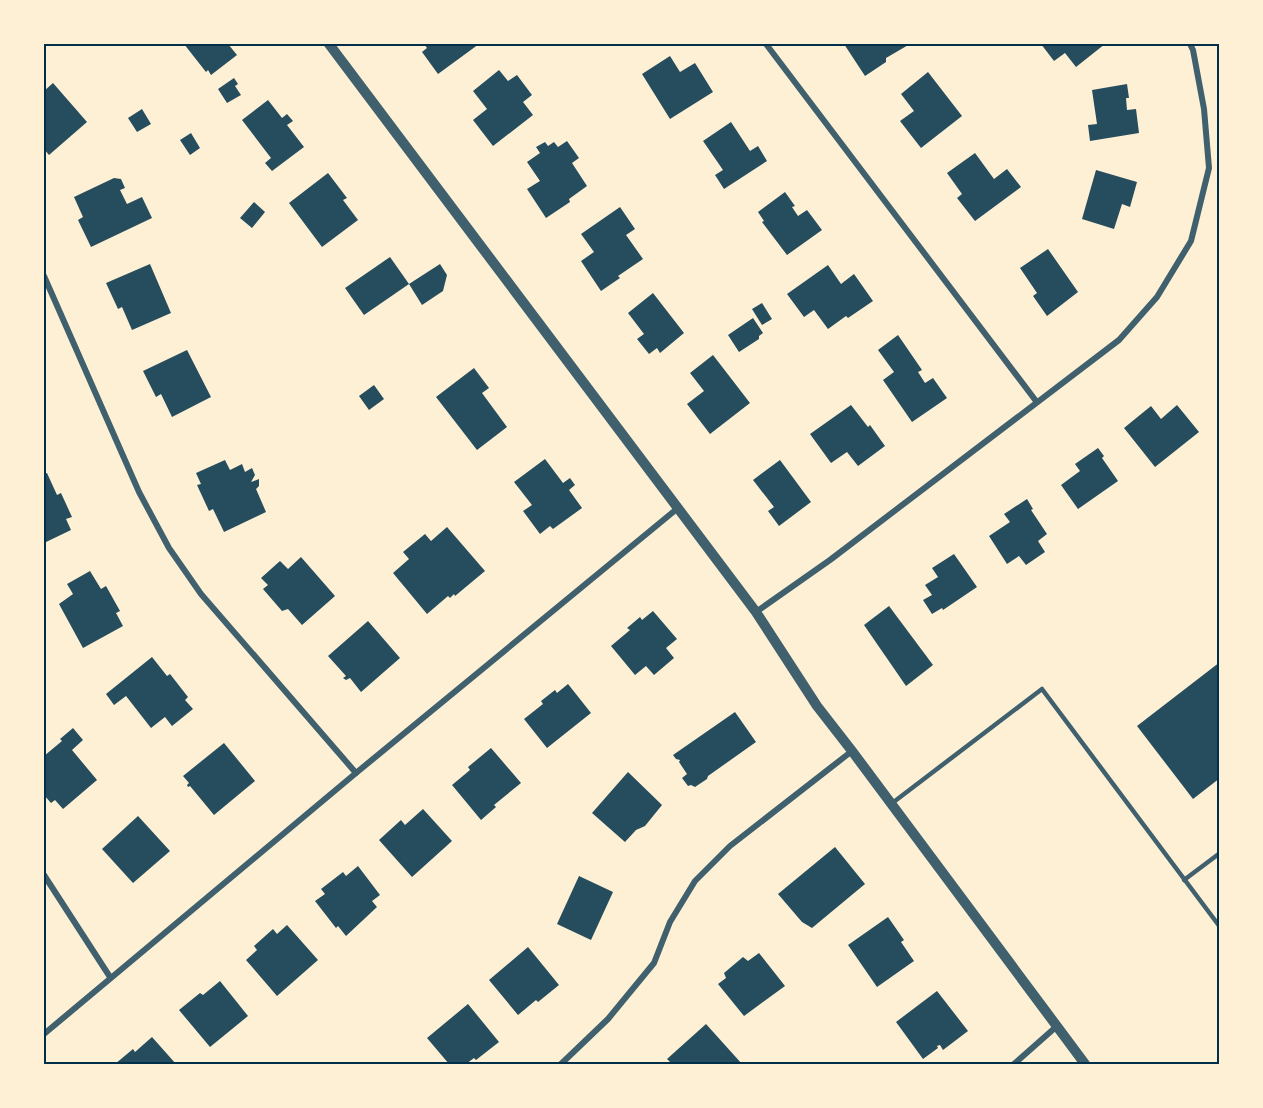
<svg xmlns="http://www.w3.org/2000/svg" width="1263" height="1108" font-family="Overpass,sans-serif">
<rect width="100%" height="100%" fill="#fdf0d5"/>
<!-- building -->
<g fill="#264d5e">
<path d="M184 44H228L237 55 211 75 208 70 206 72Z"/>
<path d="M424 44H479L438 74 422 52 427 48Z"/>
<path d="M844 44H910L886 58V62L865 76Z"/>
<path d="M1041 44H1105L1076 67 1065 53 1054 61Z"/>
<path d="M670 56 680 72 695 63 713 92 670 119 642 74Z"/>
<path d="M499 70 508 81 517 75 532 95 523 102 533 115 493 146 473 120 487 109 473 91Z"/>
<path d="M928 72 962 116 921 148 900 121 914 111 901 94Z"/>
<path d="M234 78 238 84 235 86 241 95 227 103 218 89Z"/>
<path d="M53 83 87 122 49 155 44 149V91Z"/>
<path d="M1127 84 1129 98H1126L1127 110 1136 109 1139 133 1090 141 1088 125 1097 124 1092 90Z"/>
<path d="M268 100 282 118 287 114 293 121 287 125 304 147 272 171 265 163 271 158 242 120Z"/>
<path d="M142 109 151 124 137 132 128 118Z"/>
<path d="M731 122 750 151 758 146 767 161 724 189 715 175 723 170 703 141Z"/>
<path d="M191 133 200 148 190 155 180 140Z"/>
<path d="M567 141 579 158 572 163 587 186 569 199 570 202 546 218 527 189 540 181 527 162 540 153 536 147 545 142 548 146 554 142 558 147Z"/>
<path d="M975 153 994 179 1007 169 1021 187 975 221 957 198 962 194 947 173Z"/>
<path d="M1096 170 1137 182 1130 207 1122 204 1114 229 1082 219Z"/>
<path d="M328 173 347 198 343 200 358 220 322 247 289 203Z"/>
<path d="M114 178 121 179 125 188 120 190 127 204 142 197 152 218 91 247 78 220 83 217 74 197Z"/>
<path d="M785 192 795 206 792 207 798 216 807 210 822 230 787 255 762 222 764 221 758 212Z"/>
<path d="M254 202 265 212 252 228 240 218Z"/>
<path d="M620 207 635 229 626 235 643 259 618 276 620 278 601 291 581 261 594 252 581 234Z"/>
<path d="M1048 249 1078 292 1047 316 1033 296 1037 293 1020 268Z"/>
<path d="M390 257 409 284 364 315 345 288Z"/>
<path d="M150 264 171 313 132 330 122 307 118 309 106 283Z"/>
<path d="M440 264 447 275 443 291 422 305 409 284Z"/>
<path d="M828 265 841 284 854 274 873 301 848 318 846 316 828 329 814 310 804 317 787 294Z"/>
<path d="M653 293 684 333 660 353 657 348 649 354 637 339 644 334 628 313Z"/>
<path d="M762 303 772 319 762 325 752 309Z"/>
<path d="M753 318 763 333 759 336V339L739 352 728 335Z"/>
<path d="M898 335 922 370 918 372 925 383 933 378 947 398 912 422 883 380 894 372 878 350Z"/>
<path d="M187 350 211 397 172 417 161 394 156 397 143 371Z"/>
<path d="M713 355 750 403 710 434 687 404 704 391 690 373Z"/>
<path d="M474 368 489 388 482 393 507 427 477 450 436 397Z"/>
<path d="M374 385 384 399 369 410 359 396Z"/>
<path d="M851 405 868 427 870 425 885 446 858 466 847 452 831 463 810 434Z"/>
<path d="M1177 405 1199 432 1155 467 1124 428 1151 406 1161 419Z"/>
<path d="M1098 448 1104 456 1102 458 1118 481 1078 509 1061 485 1080 471 1075 464Z"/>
<path d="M545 459 563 483 570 478 575 485 569 490 582 508 553 529 550 526 540 534 523 511 532 505 514 482Z"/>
<path d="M225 460 230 470 242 464 245 472 252 468 255 475 251 482 259 479V486L256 489 266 512 224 532 213 509 209 511 197 485 201 484 196 473Z"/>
<path d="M780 460 811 502 779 526 768 511 774 507 753 480Z"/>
<path d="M47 473 57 495 61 493 72 517 66 519 71 530 44 543V474Z"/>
<path d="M1027 499 1033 509 1031 510 1047 534 1038 541 1045 552 1026 565 1019 556 1007 564 989 536 1010 522 1004 514Z"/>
<path d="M447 527 485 571 455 596 454 594 450 598 448 596 427 614 393 573 409 559 403 552 425 534 431 541Z"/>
<path d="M954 554 977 587 943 610 942 608 932 614 923 600 932 595 925 585 938 577 932 568Z"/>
<path d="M301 557 335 596 302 625 288 609 282 611 263 589 268 585 261 578 280 561 288 569Z"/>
<path d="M90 571 101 589 106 586 120 611 116 613 123 626 83 648 59 604 73 594 67 584Z"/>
<path d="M889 606 933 665 906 686 864 625Z"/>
<path d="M653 611 677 639 666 648 674 658 654 675 646 666 635 675 611 646 630 630 627 628 640 617 642 620Z"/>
<path d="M368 621 400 658 361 692 350 678 346 680 343 678 346 676 328 656Z"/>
<path d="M152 657 167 676 170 674 188 697 185 700 193 709 172 726 165 717 151 728 126 696 114 705 106 694Z"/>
<path d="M1220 662V778L1193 799 1137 726Z"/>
<path d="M568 684 591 713 547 748 524 719 543 704 541 701 555 690 557 693Z"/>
<path d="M735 712 756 742 708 776 707 779 695 787 691 785 688 786 682 778 687 774 679 762 680 760 676 759 673 755Z"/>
<path d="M73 728 83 740 72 750 97 780 63 809 55 800 51 803 44 795V756L62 741 60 739Z"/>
<path d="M224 743 255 781 214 815 190 786 188 787 187 785 189 783 183 776Z"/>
<path d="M491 748 521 783 494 805 496 807 481 820 452 785 470 770 468 767Z"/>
<path d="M628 772 662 805 645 826 636 830 625 842 592 813Z"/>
<path d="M423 809 452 841 412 877 379 840 401 820 405 825Z"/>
<path d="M138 816 170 851 133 883 102 849Z"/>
<path d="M835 847 865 884 812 928 802 922 778 894Z"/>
<path d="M358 866 380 895 372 901 377 907 346 936 338 926 336 928 315 901 325 894 321 889 343 872 346 876Z"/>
<path d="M579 876 613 892 591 940 557 924Z"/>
<path d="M888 917 904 940 901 942 914 961 877 987 848 945Z"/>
<path d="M287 925 318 960 277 996 246 960 257 950 254 946 273 929 277 934Z"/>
<path d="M528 947 559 985 538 1002 536 1000 518 1015 489 980Z"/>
<path d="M759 953 785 986 744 1016 718 984 726 978 724 973 743 957 748 961Z"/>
<path d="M220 981 248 1016 210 1047 179 1010 200 993 203 995Z"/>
<path d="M937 991 968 1031 943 1050 940 1045 937 1046 938 1048 923 1059 896 1022Z"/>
<path d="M468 1004 499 1042 476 1060 474 1058 466 1064H449L427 1038Z"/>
<path d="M706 1024 742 1064H672L667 1059Z"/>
<path d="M152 1037 176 1064H115L133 1049 135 1052Z"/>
</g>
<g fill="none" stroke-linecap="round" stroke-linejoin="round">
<!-- service -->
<g stroke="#3f606c" stroke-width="4.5">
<path d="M891 804 1042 689 1220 927"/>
<path d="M1184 880 1220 853"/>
</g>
<!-- minor -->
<g stroke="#3f606c" stroke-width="6">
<path d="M766 44 1036 401"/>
<path d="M44 276 139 492 169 548 201 594 356 773"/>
<path d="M756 612 830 560 1119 340 1157 297 1191 241 1209 168 1204 109 1193 50 1190 44"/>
<path d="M44 875 110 977"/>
<path d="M44 1034 356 773 678 508"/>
<path d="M561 1064 608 1019 654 963 670 922 695 881 730 846 852 751"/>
<path d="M1014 1064 1057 1026"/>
</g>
<!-- tertiary -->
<path stroke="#3f606c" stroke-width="10" d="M329 44 756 612 817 706 852 751 1085 1064"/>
</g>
<!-- border -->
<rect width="1263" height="1108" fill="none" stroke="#fdf0d5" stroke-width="90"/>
<rect x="45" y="45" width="1173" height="1018" fill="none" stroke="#003049" stroke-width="2"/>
</svg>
